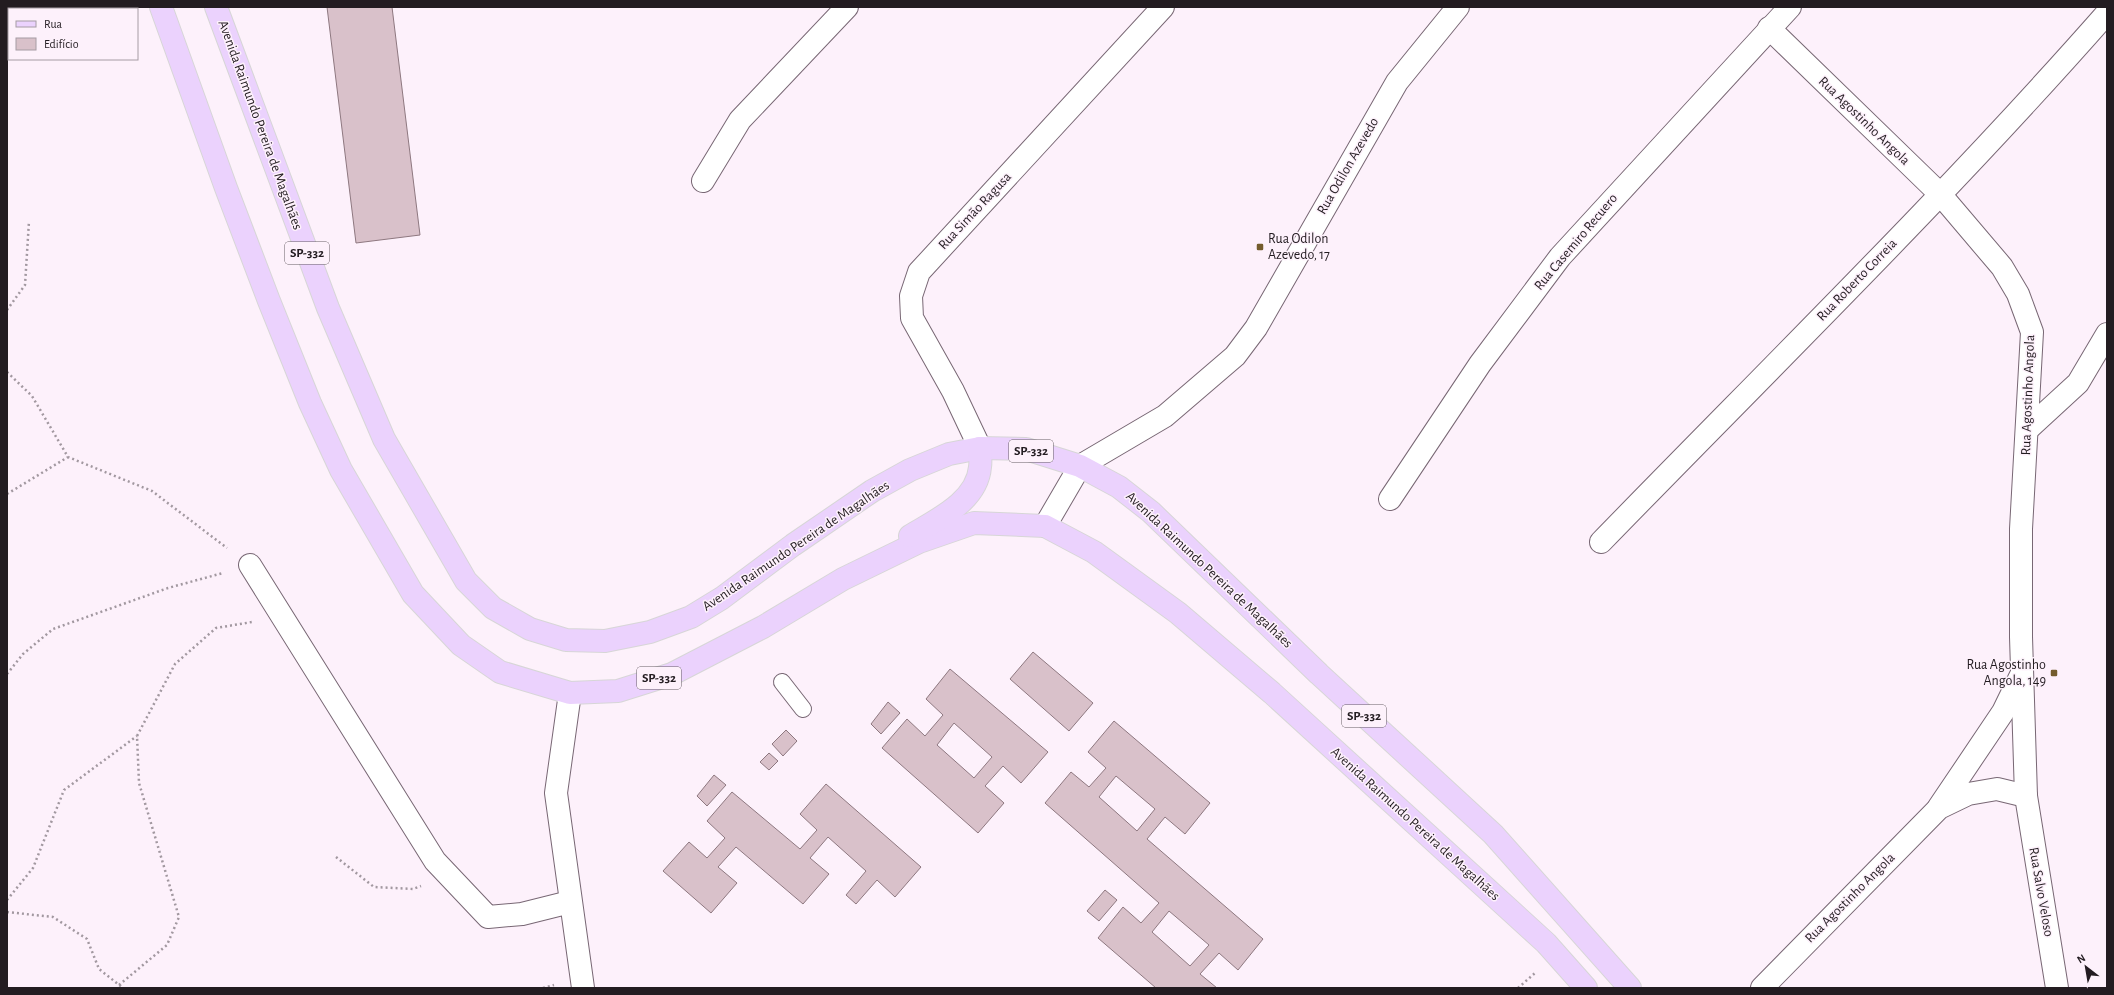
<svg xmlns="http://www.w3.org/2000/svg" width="2114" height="995" font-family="'Alegreya Sans',sans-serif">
<rect width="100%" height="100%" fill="#fdf1fb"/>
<!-- building -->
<g fill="#d9c1ca" stroke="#8e7880" fill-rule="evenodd">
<path d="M327 7H392L420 235 356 243Z"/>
<path d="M1033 652 1093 703 1069 731 1010 679Z"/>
<path d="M950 669 1048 752 1021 783 1003 766 985 786 1004 803 978 833 882 748 907 719 925 736 943 715 926 699ZM954 723 992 757 974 778 937 745Z"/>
<path d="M888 702 900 713 881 734 871 724Z"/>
<path d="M1114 721 1210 803 1185 834 1165 817 1147 839 1263 939 1238 970 1219 953 1200 974 1217 988H1156L1098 938 1123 907 1141 923 1159 903 1045 803 1071 772 1089 787 1106 768 1088 752ZM1116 776 1155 809 1137 831 1099 797ZM1169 911 1209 945 1190 966 1152 932Z"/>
<path d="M786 730 797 741 783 756 772 744Z"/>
<path d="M769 753 778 761 769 770 760 762Z"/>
<path d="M714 775 726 785 707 806 697 796Z"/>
<path d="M826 784 921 867 895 897 877 880 856 904 846 895 866 871 828 837 810 858 829 874 803 904 736 847 718 867 737 883 711 913 663 871 689 842 707 858 725 838 707 821 732 792 800 849 817 830 800 814Z"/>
<path d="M1105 890 1117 900 1099 921 1087 911Z"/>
</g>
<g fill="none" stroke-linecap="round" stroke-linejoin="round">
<defs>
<path id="service" d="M782 682 803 709"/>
<g id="minor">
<path d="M1769 28 1940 194 2002 267 2018 294 2032 332 2021 529V637L2026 796 2057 988"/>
<path d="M703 181 740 120 847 7"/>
<path d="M2028 429 2078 383 2107 334"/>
<path d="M980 448 953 391 912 318 911 296 919 272 1163 7"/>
<path d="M1390 499 1480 364 1560 257 1790 7"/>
<path d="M1045 526 1080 466 1165 416 1235 356 1256 328 1397 82 1458 7"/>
<path d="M1601 542C1771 367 1946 196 2107 13"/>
<path d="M250 565 435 861 488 917 522 914 570 902"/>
<path d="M570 693 556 793 583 988"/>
<path d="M1939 807 2003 712 2021 675"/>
<path d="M1762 988 1939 808 1968 794 1997 789 2026 796"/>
</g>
<g id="primary">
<path d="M161 7 226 188 269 301 310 403 341 470 413 594 461 645 500 672 570 693 618 691 672 674 763 627 843 579 919 542 974 523 1045 526 1094 552 1178 613 1272 693 1546 943 1586 988"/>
<path d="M216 7 328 308 384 439 466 581 493 608 530 629 566 640 605 641 650 632 691 617 722 598 793 545 872 491 910 470 949 454 980 448 1026 449 1080 466 1119 487 1151 512 1319 674 1493 834 1630 988"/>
<path d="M910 536C936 520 977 502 980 467 981 461 980 455 980 448"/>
</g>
</defs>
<!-- service casing -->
<use href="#service" stroke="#786774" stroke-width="18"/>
<!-- minor casing -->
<use href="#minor" stroke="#786774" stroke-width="24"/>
<!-- primary casing -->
<use href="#primary" stroke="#d7d6d7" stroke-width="24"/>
<!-- path -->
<g stroke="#a298a0" stroke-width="2.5" stroke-dasharray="2 3" stroke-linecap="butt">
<path d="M7 310 25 285 29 221"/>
<path d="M7 372 32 396 68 457 152 491 227 548"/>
<path d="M7 494 68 457"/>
<path d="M7 674 23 654 53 629 168 588 223 573"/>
<path d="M336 857 374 887 413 889 421 886"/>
<path d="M7 900 33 868 64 790 137 736"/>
<path d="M7 912 53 917 87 939 99 969 123 988"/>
<path d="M119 985 167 945 179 917 139 783 137 736 175 664 216 628 252 622"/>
<path d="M543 988 554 985"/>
<path d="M1518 988 1535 973"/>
</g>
<!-- service -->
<use href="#service" stroke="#fff" stroke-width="16"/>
<!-- minor -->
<use href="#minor" stroke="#fff" stroke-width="22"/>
<!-- primary -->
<use href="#primary" stroke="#ebd2fd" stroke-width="22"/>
</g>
<!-- markers -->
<g fill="#745c2d" stroke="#fdf1fb" stroke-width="1.5">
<rect x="1256" y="243" width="8" height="8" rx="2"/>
<rect x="2050" y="669" width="8" height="8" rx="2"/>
</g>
<g text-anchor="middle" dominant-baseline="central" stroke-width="3" stroke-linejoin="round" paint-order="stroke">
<!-- shield labels -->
<g fill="#fdf1fb" stroke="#645c62" stroke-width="1">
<rect x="285" y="242" width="44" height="22" rx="3"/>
<rect x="1009" y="440" width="44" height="22" rx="3"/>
<rect x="637" y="667" width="44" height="22" rx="3"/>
<rect x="1342" y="705" width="44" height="22" rx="3"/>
</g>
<g font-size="13" font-weight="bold" fill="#231c21">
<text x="307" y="253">SP-332</text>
<text x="1031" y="451">SP-332</text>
<text x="659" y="678">SP-332</text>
<text x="1364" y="716">SP-332</text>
</g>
<!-- street labels -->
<g font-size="14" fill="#231c21" stroke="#fdf1fb">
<text transform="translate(1864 121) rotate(44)">Rua Agostinho Angola</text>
<text transform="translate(260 125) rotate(70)">Avenida Raimundo Pereira de Magalhães</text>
<text transform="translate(1348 166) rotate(-60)">Rua Odilon Azevedo</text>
<text transform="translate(975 211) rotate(-47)">Rua Simão Ragusa</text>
<text transform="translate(1576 242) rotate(-50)">Rua Casemiro Recuero</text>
<text transform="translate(1857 280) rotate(-46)">Rua Roberto Correia</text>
<text transform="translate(2028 395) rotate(-88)">Rua Agostinho Angola</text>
<text transform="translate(796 546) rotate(-34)">Avenida Raimundo Pereira de Magalhães</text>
<text transform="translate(1209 570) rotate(43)">Avenida Raimundo Pereira de Magalhães</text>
<text transform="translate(1415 824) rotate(42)">Avenida Raimundo Pereira de Magalhães</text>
<text transform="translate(2041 892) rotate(80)">Rua Salvo Veloso</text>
<text transform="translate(1850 898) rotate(-45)">Rua Agostinho Angola</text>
</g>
<!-- poi labels -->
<g font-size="14" fill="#231c21" stroke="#fdf1fb" text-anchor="start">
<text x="1268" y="239">Rua Odilon<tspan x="1268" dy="16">Azevedo, 17</tspan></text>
<text x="2046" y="665" text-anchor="end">Rua Agostinho<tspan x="2046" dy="16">Angola, 149</tspan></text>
</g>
</g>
<!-- border -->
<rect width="2114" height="995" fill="none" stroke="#231c21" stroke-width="16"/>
<!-- legend -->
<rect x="8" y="8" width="130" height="52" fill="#fdf1fb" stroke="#a69ca4"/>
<rect x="16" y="21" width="20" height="6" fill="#ebd2fd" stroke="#a69ca4"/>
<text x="44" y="28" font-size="12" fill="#231c21">Rua</text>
<rect x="16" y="38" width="20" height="12" fill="#d9c1ca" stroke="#a69ca4"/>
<text x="44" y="48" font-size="12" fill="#231c21">Edifício</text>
<!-- north arrow -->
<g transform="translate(2086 967) rotate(329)" stroke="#fdf1fb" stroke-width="3" paint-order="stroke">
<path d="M0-3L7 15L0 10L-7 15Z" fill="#231c21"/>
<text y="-6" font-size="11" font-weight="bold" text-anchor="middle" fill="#231c21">N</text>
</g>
</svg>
